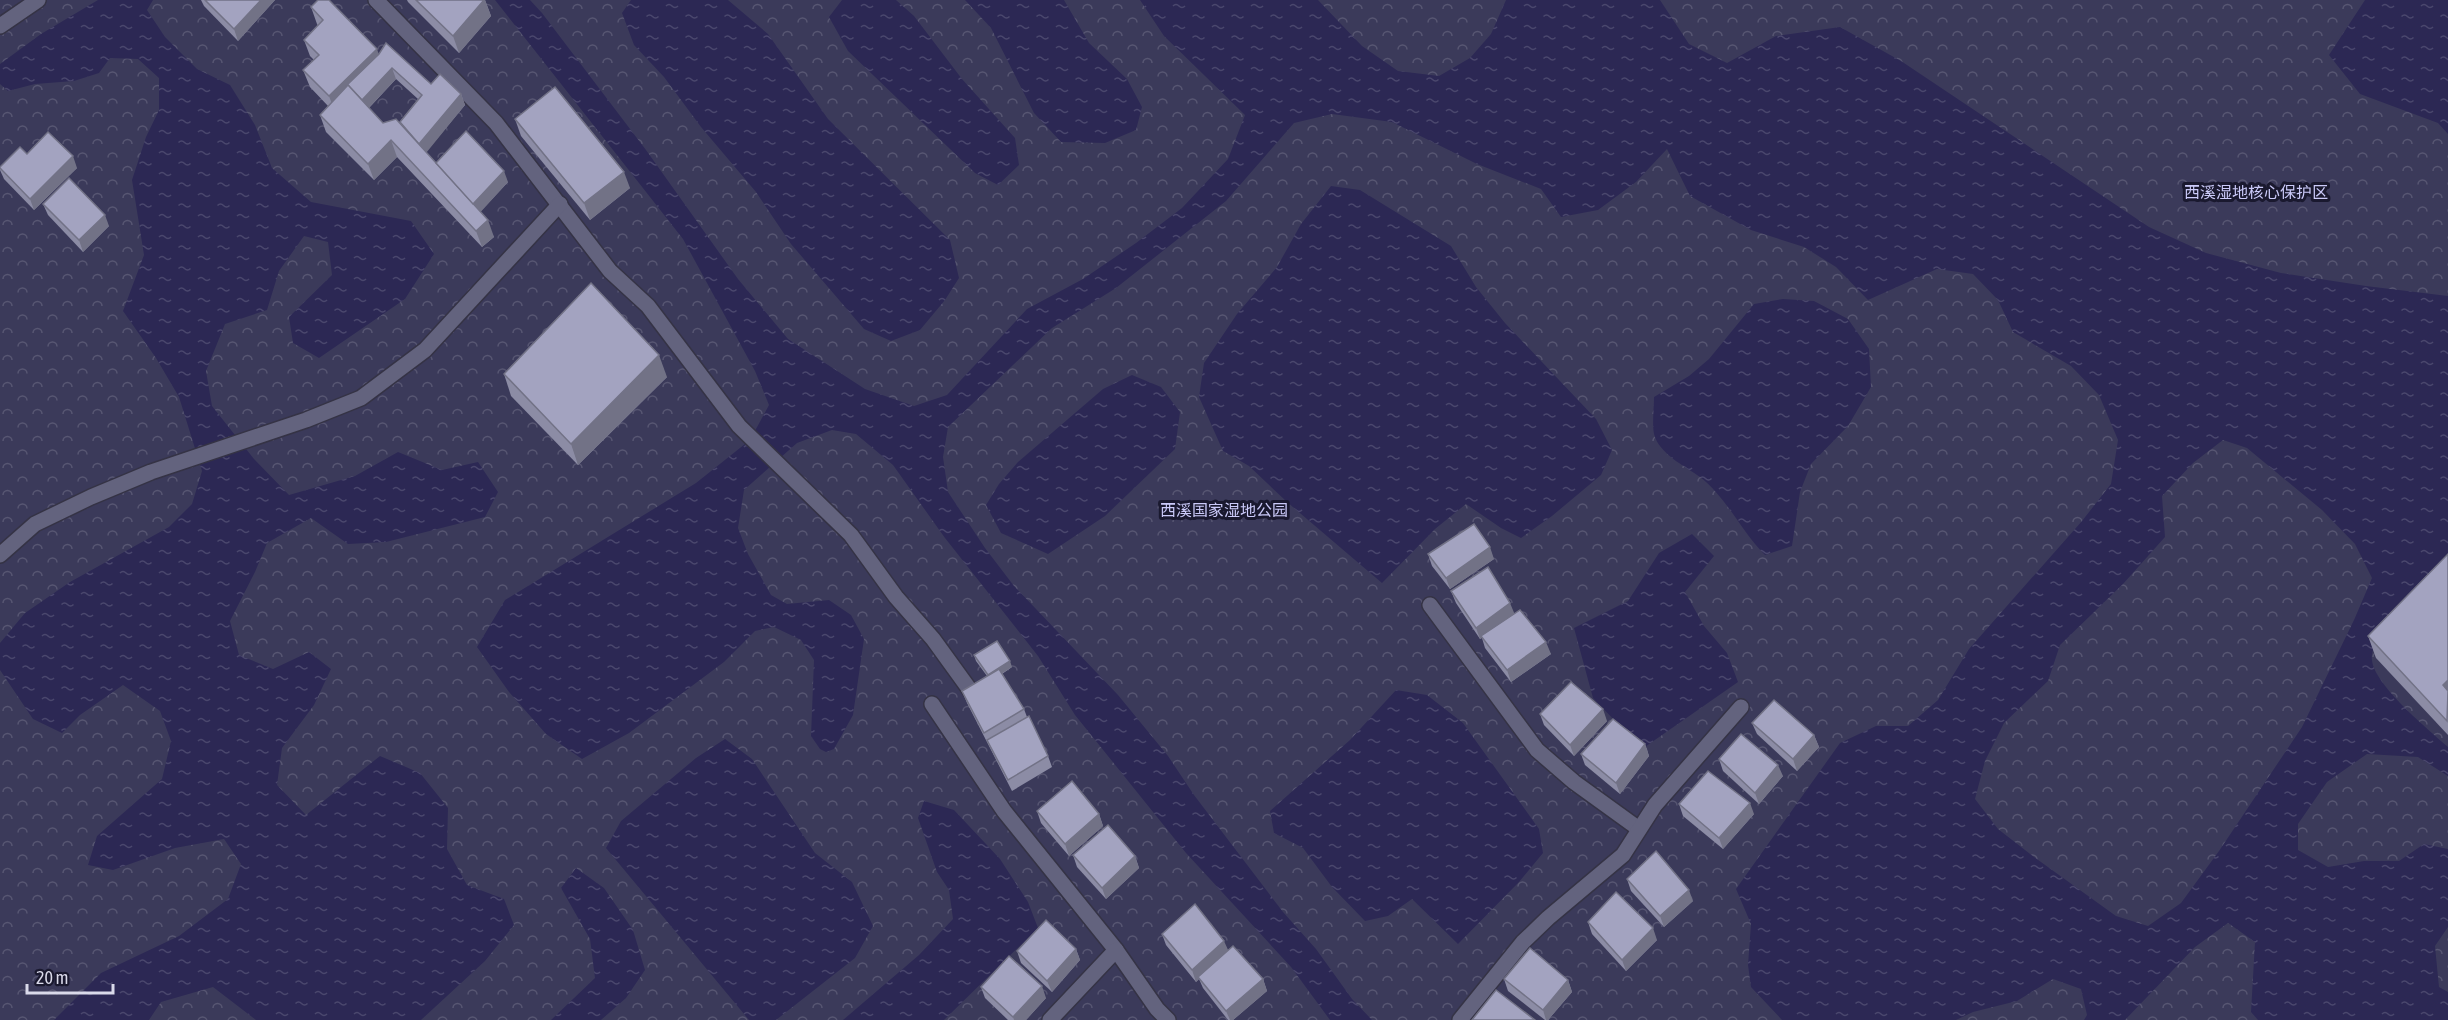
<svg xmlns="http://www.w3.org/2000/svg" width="2448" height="1020" font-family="'Asap Condensed','Noto Sans SC',sans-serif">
<defs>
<pattern id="park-crowns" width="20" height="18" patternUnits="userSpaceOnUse" patternTransform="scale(1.5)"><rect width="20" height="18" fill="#3b3a5a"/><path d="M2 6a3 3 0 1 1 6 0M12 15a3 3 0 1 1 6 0" fill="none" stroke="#575672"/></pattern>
<pattern id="water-ripples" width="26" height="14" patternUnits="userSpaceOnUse" patternTransform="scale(1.5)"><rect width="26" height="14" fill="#2c2854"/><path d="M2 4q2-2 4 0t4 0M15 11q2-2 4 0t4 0" fill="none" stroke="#4a476d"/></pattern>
</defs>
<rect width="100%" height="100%" fill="#1a192f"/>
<!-- park -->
<rect fill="url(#park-crowns)" x="0" y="0" width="2448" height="1020"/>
<!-- water -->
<g fill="url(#water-ripples)" fill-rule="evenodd">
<path d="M98 0H153L147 10 165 37 197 69 230 85 255 125 272 168 311 202 411 221 434 254 405 299 319 358 293 343 289 317 332 275 328 242 304 236 279 271 267 310 225 324 206 371 212 406 254 459 289 495 355 476 398 452 442 470 478 462 498 492 485 517 386 542 348 544 311 518 267 543 255 572 230 621 239 655 273 669 309 652 331 669 314 705 282 748 277 785 306 815 380 756 420 773 448 808 447 849 467 885 504 899 514 925 485 961 421 1020H256L213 987 161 1002 149 1020H54L101 973 179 936 228 899 241 864 224 839 175 848 113 870 88 865 97 836 162 779 171 741 160 711 123 685 80 715 62 733 33 719 0 670V643L25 613 70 582 169 527 192 504 202 471 179 397 156 358 123 311 144 255 132 180 146 137 159 110V78L138 59 110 58 99 73 74 81 35 84 8 91 0 84V64L41 34Z"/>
<path d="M495 0H530L542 13 646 150 738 279 788 339 865 389 914 406 947 395 1027 309 1083 279 1136 243 1182 208 1228 159 1245 115 1164 36 1140 0H1318L1362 46 1398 71 1439 76 1470 58 1491 34 1506 0H1660L1689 44 1727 63 1776 36 1840 27 1901 61 2149 227 2206 253 2281 273 2366 286 2448 296V577L2374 646C2373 650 2371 656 2372 660 2374 685 2429 730 2448 747V776L2418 757 2367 754 2327 782 2298 824V850L2328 867 2364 861H2399L2424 844 2448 849V927L2435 946 2439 987 2448 992V1020H2258L2251 1012 2255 942 2228 923 2195 947 2125 1020H2084L2087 1015 2081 989 2053 979 2017 1001 1973 1012 1956 1020H1782L1751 987 1748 965 1751 924 1736 889 1840 743 1876 726H1908L1938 700 1969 649 2082 521 2111 484 2118 440 2099 395 2071 366 2013 332 1998 300 1973 274 1937 269 1868 300 1836 267 1804 247 1751 230 1690 196 1667 149 1636 182 1598 210 1561 217 1541 189 1477 164 1392 122 1332 114 1294 123 1226 201 1116 288 1052 328 948 427 943 457 948 492 985 548 1014 586 1118 695 1168 756 1194 795 1283 912 1316 949 1352 999 1372 1020H1330L1291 967 1186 853 1075 715 1038 656 945 538 893 465 856 434 832 430 797 443 744 490 738 528 748 554 771 595 787 604 829 600 851 615 864 639 853 715 834 749 826 752 820 749 811 736 814 660 801 640 774 627 755 631 724 662 629 733 582 759 546 734 509 692 477 647 505 600 696 483 750 440 769 405 755 371 683 239ZM2223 440 2247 448 2322 510 2355 544 2372 578 2354 620 2302 727 2219 851 2181 903 2148 926 2116 916 2034 857 1998 829 1975 799 1985 761 2004 723 2048 681 2060 645 2123 584 2165 537 2162 496 2193 463Z"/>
<path d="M631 0H728L768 34 828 119 950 240 959 278 945 300 920 330 891 341 864 329 791 244 756 192 701 127 664 77 634 45 622 13Z"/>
<path d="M842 0H896L914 16 962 79 1015 138 1019 165 998 185 975 173 848 51 829 17Z"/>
<path d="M965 0H1064L1089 43 1127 79 1142 107 1136 130 1105 143 1061 142 1034 113 991 28Z"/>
<path d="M2365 0H2448V134L2438 123 2360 94 2329 55Z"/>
<path d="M1331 186 1360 190 1451 246 1476 287 1505 323 1596 419 1612 450 1601 475 1552 516 1521 538 1501 528 1466 504 1435 529 1382 583 1287 502 1249 466 1223 451 1199 397 1204 363 1237 314 1277 267 1301 224Z"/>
<path d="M1783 299 1814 301 1848 319 1869 349 1871 387 1848 426 1811 464 1800 492 1792 546 1765 555C1741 531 1727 498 1700 477 1685 466 1659 454 1654 434 1652 423 1654 408 1654 397L1689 376 1709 359 1754 304Z"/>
<path d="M1132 375 1161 387 1180 412 1175 449 1105 516 1048 554 1001 533 986 505 999 484 1018 462 1103 389Z"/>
<path d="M1692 534 1714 556 1685 592 1704 626 1727 653 1738 682 1642 749 1593 698 1574 628 1628 601 1659 553Z"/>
<path d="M1396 690 1427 695 1463 723 1539 829 1543 853 1519 882 1458 944 1412 899 1388 916 1365 921 1332 887 1303 848 1274 833 1270 811 1350 740Z"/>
<path d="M725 739 752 759 815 853 852 882 873 926 855 958 776 1020H749L606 848 621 821 696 758Z"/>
<path d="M924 801 954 810 1000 859 1028 902 1038 928 944 1020H843L919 955 953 919 949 890 937 872 918 818Z"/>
<path d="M576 868 604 888 633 930 645 970 626 998 601 1020H551L595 978 590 939 561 888Z"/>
</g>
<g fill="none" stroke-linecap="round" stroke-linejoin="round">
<defs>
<g id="service">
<path d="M376 0 496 123 610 271 648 306 739 426 851 535 896 597 933 639 975 697"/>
<path d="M0 26 38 0"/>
<path d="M0 555 35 524 91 497 151 472 306 420 361 398 425 350 560 204"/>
<path d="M1430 605 1537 750 1574 782 1639 829"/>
<path d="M932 704 1004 811 1116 950 1157 1009 1168 1020"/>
<path d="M1050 1020 1116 950"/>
<path d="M1460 1020 1523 942 1548 918 1623 855 1655 805 1741 707"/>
</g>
</defs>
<!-- service casing -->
<use href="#service" stroke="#353345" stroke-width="18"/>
<!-- service -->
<use href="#service" stroke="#63637e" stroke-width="15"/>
</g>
<!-- wall -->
<g fill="#8c8ca5" fill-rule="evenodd">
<path d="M201 0H275L238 41 204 6Z"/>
<path d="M407 0H485L491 16 459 53 408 2Z"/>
<path d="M311 7 379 54 431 84 461 94 465 105 426 152 436 163 508 182 480 212 494 237 482 247 397 157 374 180 326 132 320 115 328 106 310 87 303 70 314 60 310 56 304 40 318 26 317 24ZM396 79 418 99 400 122 383 123 369 108Z"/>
<path d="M515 119 630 188 590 220 521 136Z"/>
<path d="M27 154 77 168 34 210 4 179 0 170V167Z"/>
<path d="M43 204 109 226 83 252 48 215Z"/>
<path d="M504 374 667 377 578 465 511 396Z"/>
<path d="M1428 554 1494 559 1450 589 1432 566Z"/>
<path d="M2448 554V735L2376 658 2368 636Z"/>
<path d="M1451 591 1514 614 1551 654 1511 682 1485 648 1482 638 1480 639 1456 603Z"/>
<path d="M974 655 1012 667 1002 674 1024 709 1027 717 1048 756 1052 767 1012 791 967 703 962 691 987 676 976 661Z"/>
<path d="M1540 714 1607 721 1574 756 1544 725Z"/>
<path d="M1752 723 1814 735 1819 747 1797 771 1757 734Z"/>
<path d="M1645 744 1649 756 1620 794 1585 765 1581 754Z"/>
<path d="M1719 759 1783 776 1759 804 1723 771Z"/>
<path d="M1679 804 1754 814 1723 849 1683 816Z"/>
<path d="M1037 811 1099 814 1103 826 1069 856 1041 823Z"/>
<path d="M1073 855 1135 856 1139 868 1106 899 1077 867Z"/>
<path d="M1627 879 1693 901 1664 927 1631 891Z"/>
<path d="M1588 922 1657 940 1626 971 1592 934Z"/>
<path d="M1162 934 1228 951 1263 979 1267 991 1233 1020H1228L1203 988 1199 979 1196 982 1166 945Z"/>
<path d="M1076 949 1080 960 1052 992 1021 963 1017 951Z"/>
<path d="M1504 979 1568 980 1572 992 1548 1020H1545L1508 991Z"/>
<path d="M981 987 1046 998 1026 1020H1008L985 998Z"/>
</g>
<!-- shaded-wall -->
<g fill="#727286">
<path d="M261 0H275L238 41 234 29Z"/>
<path d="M484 0H485L491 16 459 53 453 36Z"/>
<path d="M377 49 383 66 335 112 329 96Z"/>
<path d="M392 68 396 79 364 113 360 102Z"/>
<path d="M461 94 465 105 422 158 418 146Z"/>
<path d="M391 140 397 157 374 180 368 164Z"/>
<path d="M73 156 77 168 34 210 30 199Z"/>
<path d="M504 171 508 182 476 217 471 205Z"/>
<path d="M624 172 630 188 590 220 584 203Z"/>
<path d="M105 215 109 226 83 252 79 240Z"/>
<path d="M488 220 494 237 482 247 476 231Z"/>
<path d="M659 355 667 377 578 465 571 444Z"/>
<path d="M1490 547 1494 559 1450 589 1446 578Z"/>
<path d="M1510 603 1515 615 1480 639 1476 628Z"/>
<path d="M1546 642 1551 654 1511 682 1507 670Z"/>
<path d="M1010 661 1012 667 990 681 988 676Z"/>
<path d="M2448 680V699L2443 685Z"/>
<path d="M1603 709 1607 721 1574 756 1570 745Z"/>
<path d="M1814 735 1819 747 1797 771 1793 759Z"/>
<path d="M1645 744 1649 756 1620 794 1616 783Z"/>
<path d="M1778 765 1783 776 1759 804 1755 793Z"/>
<path d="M1750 803 1754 814 1723 849 1719 838Z"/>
<path d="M1099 814 1103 826 1069 856 1065 844Z"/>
<path d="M1135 856 1139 868 1106 899 1102 888Z"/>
<path d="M1689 890 1693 901 1664 927 1660 916Z"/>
<path d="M1653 928 1657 940 1626 971 1622 960Z"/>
<path d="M1224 941 1229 952 1198 977 1199 979 1196 982 1192 970Z"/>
<path d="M1076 949 1080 960 1052 992 1047 981Z"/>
<path d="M1263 979 1267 991 1233 1020H1230L1226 1011Z"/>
<path d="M1568 980 1572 992 1548 1020H1546L1543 1010Z"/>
<path d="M1042 986 1046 998 1026 1020H1014L1013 1017Z"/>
</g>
<!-- building -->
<g fill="#a3a3c0" stroke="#727286" stroke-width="1.5">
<path d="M205 0H261L234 29Z"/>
<path d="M318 0H329L377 49 329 96 303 70 319 55 304 40 323 20 311 7Z"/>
<path d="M416 0H484L453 36Z"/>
<path d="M386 43 431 84 440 74 461 94 419 144 400 122 422 95 392 68 362 100 348 85 347 87 346 86 379 54Z"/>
<path d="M348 85 383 123 396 119 488 220 476 231 391 140 368 164 320 115Z"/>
<path d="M555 87 624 172 584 203 515 119Z"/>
<path d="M466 131 504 171 473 204 436 163Z"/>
<path d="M48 132 73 156 30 199 0 168V167L20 147 27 154Z"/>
<path d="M69 178 105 215 79 240 43 204Z"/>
<path d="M591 283 659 355 571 444 504 374Z"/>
<path d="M1474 524 1490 547 1446 578 1428 554Z"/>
<path d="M2448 554V680L2443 685 2448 691 2447 721 2368 636Z"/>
<path d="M1488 567 1510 603 1476 628 1451 591Z"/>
<path d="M1520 610 1546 642 1507 670 1481 636Z"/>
<path d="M997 641 1010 661 988 675 974 655Z"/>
<path d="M999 669 1024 709 984 733 962 691Z"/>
<path d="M1571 682 1603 709 1570 745 1540 714Z"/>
<path d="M1774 700 1814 735 1793 759 1752 723Z"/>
<path d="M1029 716 1048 756 1008 780 987 740Z"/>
<path d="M1613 719 1645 744 1616 783 1581 754Z"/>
<path d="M1741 734 1778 765 1755 793 1719 759Z"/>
<path d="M1708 771 1750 803 1719 838 1679 804Z"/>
<path d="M1072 781 1099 814 1065 844 1037 811Z"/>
<path d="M1108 825 1135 856 1102 888 1073 855Z"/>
<path d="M1656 851 1689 890 1660 916 1627 879Z"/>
<path d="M1616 892 1653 928 1622 960 1588 922Z"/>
<path d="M1195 904 1224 941 1192 970 1162 934Z"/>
<path d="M1046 920 1076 949 1047 981 1017 951Z"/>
<path d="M1233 946 1263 979 1226 1011 1198 977Z"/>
<path d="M1530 948 1568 980 1543 1010 1504 979Z"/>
<path d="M1009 956 1042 986 1013 1017 981 987Z"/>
<path d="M1496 990 1535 1020H1472Z"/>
</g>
<g text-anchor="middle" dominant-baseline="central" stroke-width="6" stroke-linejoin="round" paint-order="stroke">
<!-- park labels -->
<g font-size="16" fill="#cbcaf9" stroke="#1a192f">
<text x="2256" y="192">西溪湿地核心保护区</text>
<text x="1224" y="510">西溪国家湿地公园</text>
</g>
</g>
<!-- scale -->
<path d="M27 984v9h86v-9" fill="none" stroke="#dadaea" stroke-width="3"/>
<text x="36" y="984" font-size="18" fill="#dadaea" stroke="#1a192f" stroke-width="4.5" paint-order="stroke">20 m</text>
</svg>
